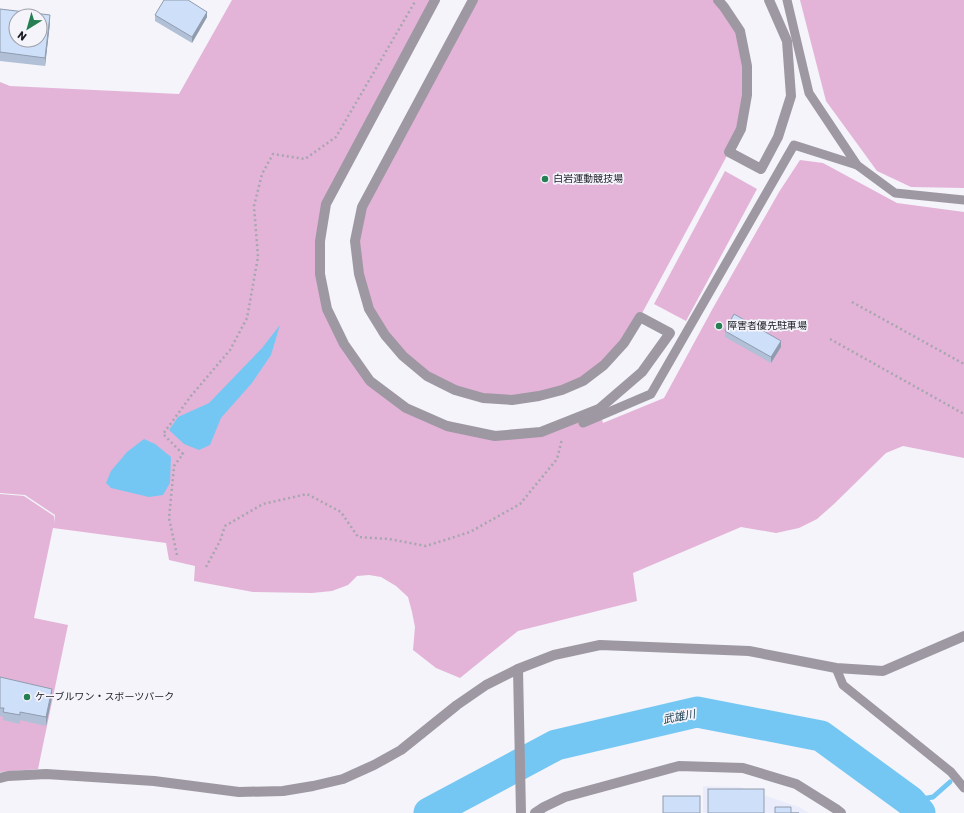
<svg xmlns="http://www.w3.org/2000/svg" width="964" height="813" font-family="Rubik,'Noto Sans JP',sans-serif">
<rect width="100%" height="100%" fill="#f4f4fa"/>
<!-- built -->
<path fill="#ebecfb" d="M703 786 740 787 799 807 809 813H703Z"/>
<!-- green -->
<g fill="#e3b4d8">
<path d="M232 0H435L326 204 320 241 327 309 370 381 406 408 495 436 541 432 599 409 603 423 664 398 713 308 779 192 800 160 823 163 897 203 964 212V458L903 446 886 453 834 504 817 519 799 528 776 533 741 527 633 573 637 601 518 631 460 678 436 668 413 650 415 627 412 612 408 597 396 586 381 577 369 575 357 576 348 585 332 591 312 593 253 592 194 581 195 566 169 560 166 543 53 528 34 618 68 625 38 769 0 772V494L24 496 54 516V523L55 515 25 495 0 493V82L10 86 179 94Z"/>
<path d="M473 0H718L740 31 747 95 729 152 640 317 624 343 583 381 512 400 455 390 403 356 369 309 355 241 362 207Z"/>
<path d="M800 0H964V188L911 187 877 171 826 101Z"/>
<path d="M725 171 757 189 686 321 654 304Z"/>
</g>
<!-- water -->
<g fill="#75c7f3">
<path d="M280 325 271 355 252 383 221 418 210 445 199 450 184 444 169 430 178 417 209 403 262 348Z"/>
<path d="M144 439 155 444 171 457 170 483 163 495 149 497 111 488 106 483 111 471 127 452Z"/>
</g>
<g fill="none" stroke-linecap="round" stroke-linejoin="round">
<!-- stream -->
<path stroke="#75c7f3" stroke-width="5" d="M910 801 933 797 950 782"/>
<!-- river -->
<path stroke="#75c7f3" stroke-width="31" d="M429 813 556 745 697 712 821 736 910 801 920 813"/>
<!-- path -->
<g stroke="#a6a6ae" stroke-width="2.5" stroke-dasharray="2 3" stroke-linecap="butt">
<path d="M852 302 964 364"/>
<path d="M830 339 964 414"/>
<path d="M177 555 169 518 174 466 183 454 163 434 191 396 230 350 247 318 258 257 254 206 262 174 273 154 305 159 336 137 416 0"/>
<path d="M206 567 220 541 225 526 263 504 307 494 341 512 358 537 389 539 426 546 470 532 520 504 557 459 562 439"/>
</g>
<!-- service -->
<g stroke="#9e98a3" stroke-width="9">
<path d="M787 0 809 93 857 165"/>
<path d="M583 423 651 394 794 145 857 165 895 193 964 200"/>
<path d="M836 668 843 685 951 772 964 788"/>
</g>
<!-- pedestrian -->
<g stroke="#9e98a3" stroke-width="10">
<path d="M435 0 326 204 320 241V274L327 309 344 344 370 381 406 408 447 426 495 436 541 432 599 409 642 372 670 333 640 317 624 343 604 365 583 381 562 390 539 396 512 400 483 398 455 390 427 376 403 356 385 335 369 309 359 274 355 241 362 207 473 0"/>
<path d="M718 0 724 7 740 31 747 66V95L741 129 729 152 761 169 778 137 791 96 787 41 769 0"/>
</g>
<!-- minor -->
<path stroke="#9e98a3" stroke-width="10" d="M535 813 544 807 565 797 679 766 743 768 796 784 836 809 841 813"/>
<!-- tertiary -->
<g stroke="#9e98a3" stroke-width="10">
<path d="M518 669 521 813"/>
<path d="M0 778 8 776 46 774 154 781 239 792 283 791 313 786 343 779 374 765 401 750 457 705 486 685 518 669 554 655 600 645 749 651 836 668 883 671 964 636"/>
</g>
</g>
<!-- wall -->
<g fill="#b1c0d6">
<path d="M0 9 50 23 45 66 0 61Z"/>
<path d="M155 15 207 17 192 43 155 21Z"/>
<path d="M725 331 781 347 771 363 725 337Z"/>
<path d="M0 677 52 697 46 726 20 720V724L3 720V717L0 716Z"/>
</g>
<!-- shaded-wall -->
<g fill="#909cae">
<path d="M207 12V17L192 43V37Z"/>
<path d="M50 15V23L45 66V58Z"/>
<path d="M781 341V347L771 363V357Z"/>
<path d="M52 689V697L46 726V717Z"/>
</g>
<!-- building -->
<g fill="#cedff9" stroke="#909cae" fill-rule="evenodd">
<path d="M164 0H188L207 12 192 37 155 15Z"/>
<path d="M0 9 50 15 45 58 0 52ZM16 16H40V40H16Z"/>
<path d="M734 314 781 341 771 357 725 331Z"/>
<path d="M0 677 52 689 46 717 20 712V715L3 712 4 708H0Z"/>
<rect x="708" y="789" width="56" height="24"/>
<rect x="663" y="796" width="37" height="17"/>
<path d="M775 807H791V813H799H775Z"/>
</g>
<!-- markers -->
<g fill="#267f53" stroke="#f4f4fa" stroke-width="1.5">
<circle cx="545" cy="179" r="4"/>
<circle cx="719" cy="326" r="4"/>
<circle cx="27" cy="697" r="4"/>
</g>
<g text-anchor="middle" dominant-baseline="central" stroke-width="3.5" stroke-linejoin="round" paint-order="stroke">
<!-- poi labels -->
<g font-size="10" fill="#1c1c27" stroke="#f4f4fa" text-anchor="start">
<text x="553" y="179">白岩運動競技場</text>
<text x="727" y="326">障害者優先駐車場</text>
<text x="35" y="697">ケーブルワン・スポーツパーク</text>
</g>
<!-- water labels -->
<g font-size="11" font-style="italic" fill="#193d4f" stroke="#f4f4fa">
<text transform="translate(679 717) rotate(-11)">武雄川</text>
</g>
</g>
<!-- north arrow -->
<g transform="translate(28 28) rotate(217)"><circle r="19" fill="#f4f4fa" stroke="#9e9ea6"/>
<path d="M0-3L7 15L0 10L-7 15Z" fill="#267f53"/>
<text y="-6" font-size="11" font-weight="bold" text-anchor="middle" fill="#1c1c27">N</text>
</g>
</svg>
